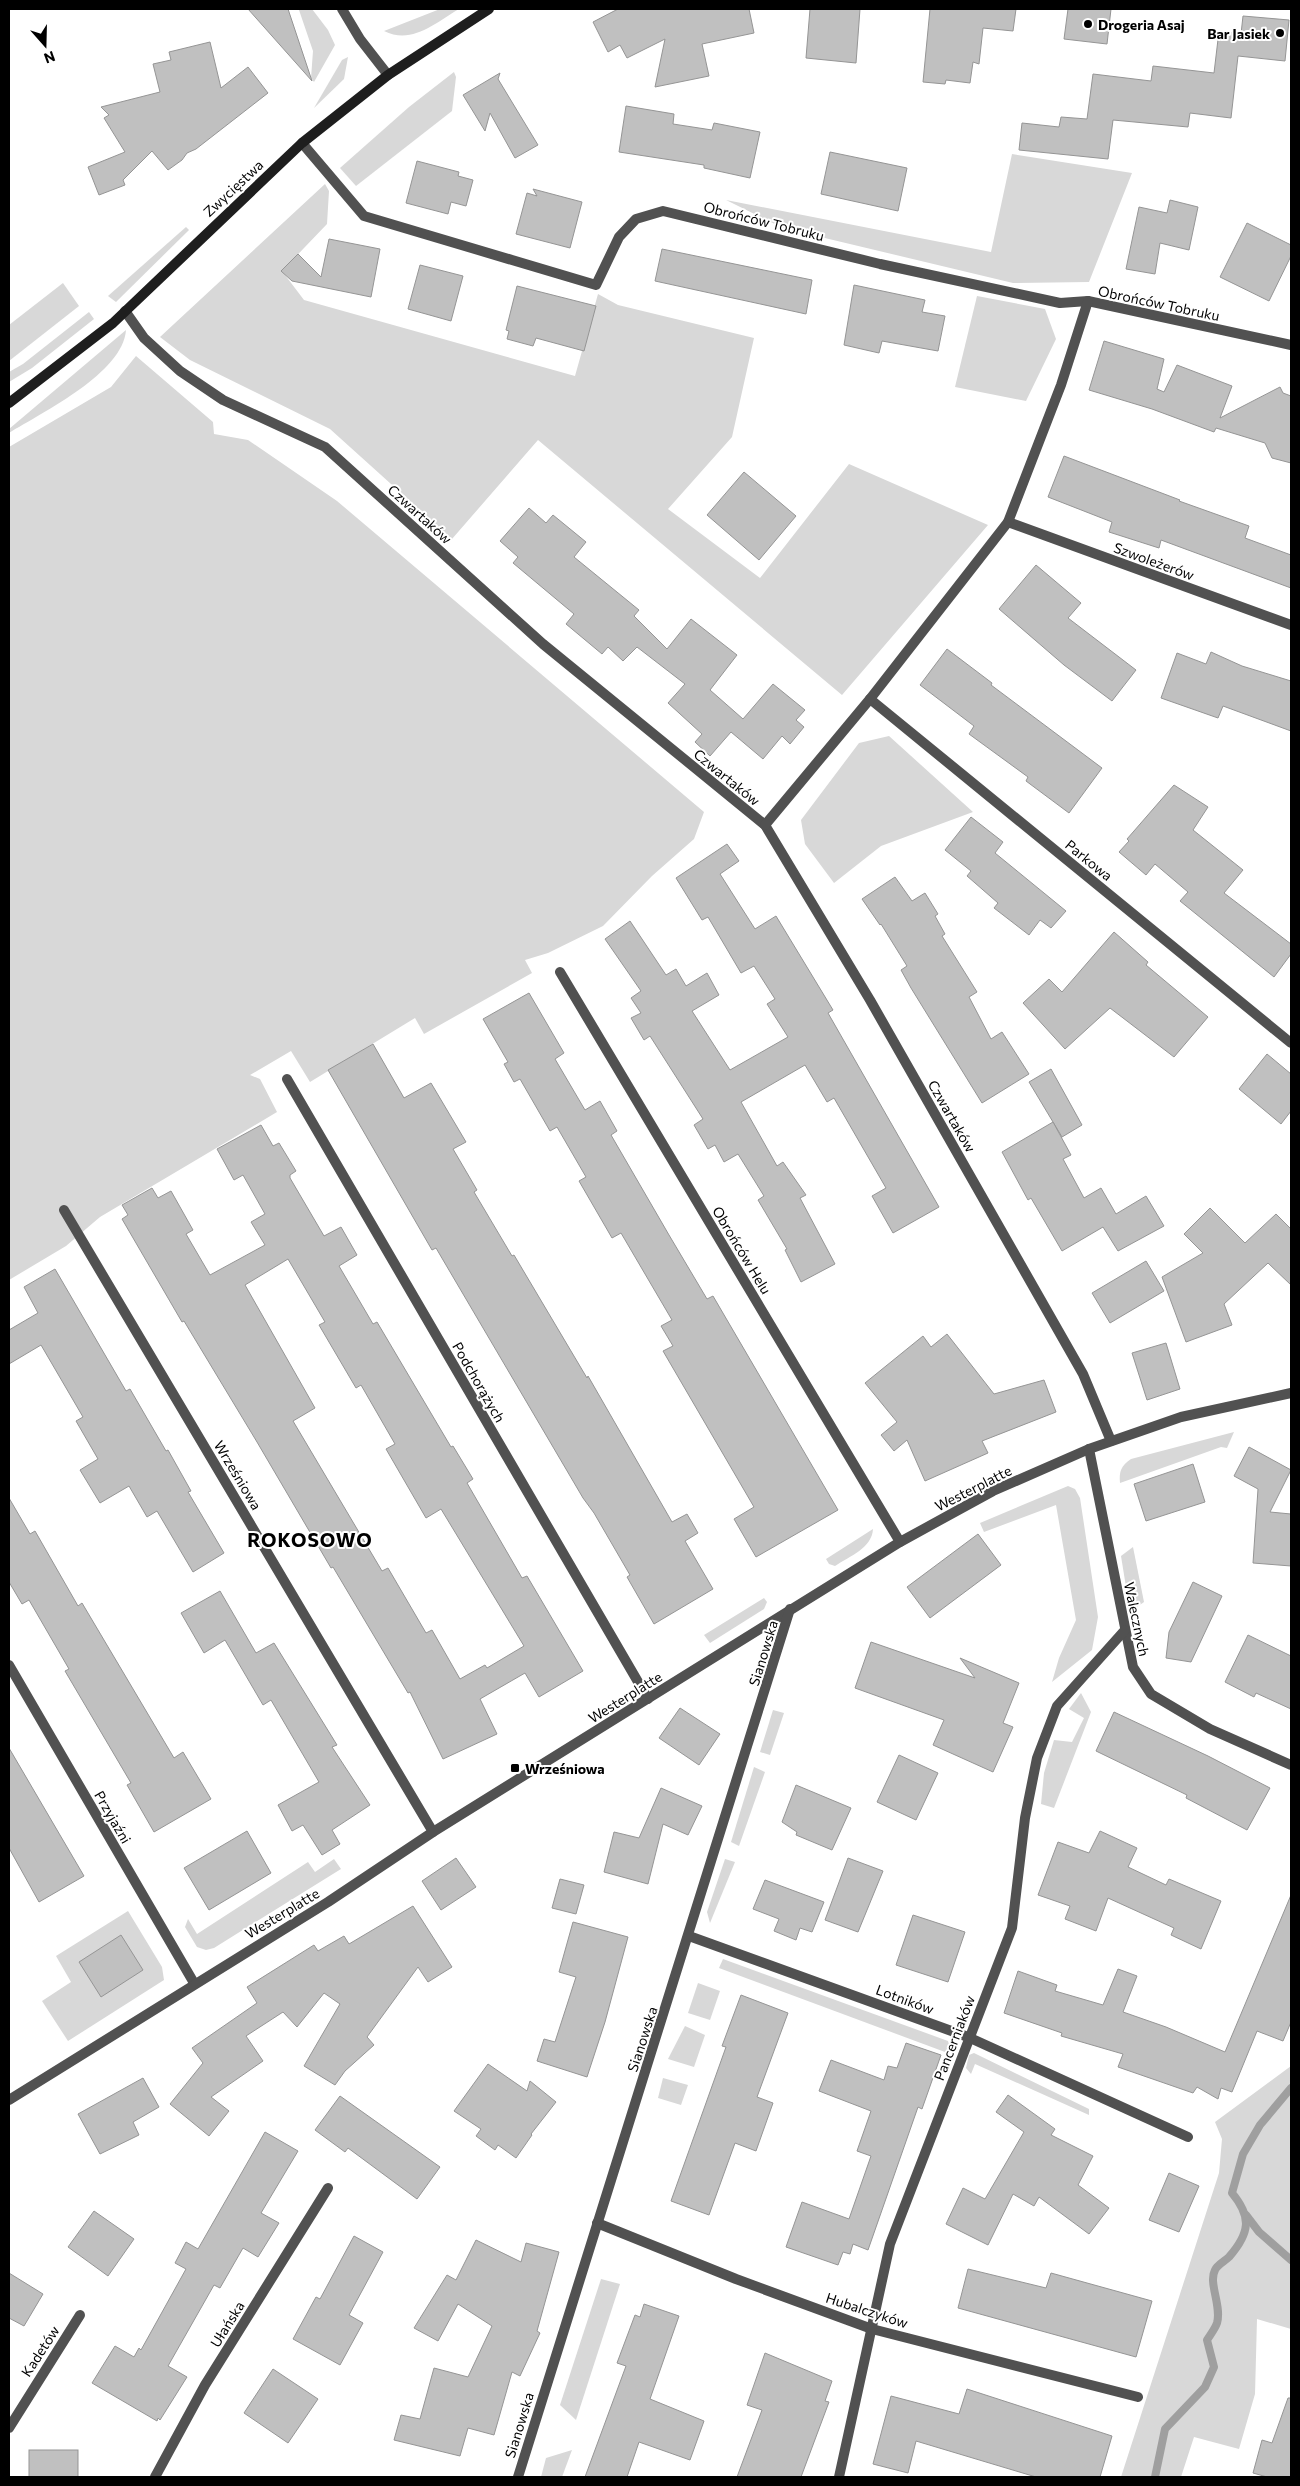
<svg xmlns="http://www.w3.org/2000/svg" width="1300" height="2486" font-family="Commissioner,sans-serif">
<rect width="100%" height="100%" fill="#fff"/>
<!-- green -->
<g fill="#d8d8d8">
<path d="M312 9 328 30 335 45 314 82 311 78 313 51 299 10Z"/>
<path d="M440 9H459C435 23 412 45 384 31Z"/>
<path d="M348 57 344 79 314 108 342 60Z"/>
<path d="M454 72 456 77 452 111 356 186 340 168 409 107Z"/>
<path d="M1012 154 1132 173 1089 282 1013 283 783 228 726 200 991 252Z"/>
<path d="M325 184 329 191 327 224 282 271 304 300 575 376 598 294 618 305 754 338 732 437 668 509 760 578 849 464 988 525 842 695 538 440 452 539 330 429 190 360 160 337Z"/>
<path d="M186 227 189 230 116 302 108 296Z"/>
<path d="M63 283 79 306 9 361V325Z"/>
<path d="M977 296 1045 309 1056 339 1026 401 955 387Z"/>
<path d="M89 312 94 319 32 368 9 382V372L23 364Z"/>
<path d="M126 330C123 373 43 412 9 433V429Z"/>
<path d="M136 356 213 422 214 434 248 440 337 501 704 812 694 839 652 876 603 926 548 953 525 960 532 973 424 1034 415 1018 310 1082 291 1051 250 1075 260 1079 277 1112 100 1217 66 1246 9 1280V447L111 387Z"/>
<path d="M889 736 973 812 881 846 834 883 805 844 801 820 859 743Z"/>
<path d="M1234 1432 1227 1448 1221 1447 1120 1483C1119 1471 1121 1466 1131 1459Z"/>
<path d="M1068 1486 1075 1489 1080 1498 1098 1617 1092 1650 1052 1682 1059 1658 1076 1620 1056 1505 984 1532 980 1523Z"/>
<path d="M873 1529C872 1548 850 1556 835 1566L829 1564 826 1559Z"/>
<path d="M1133 1547 1144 1602 1130 1612 1121 1556Z"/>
<path d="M764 1598 767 1602 764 1609 710 1643 704 1635Z"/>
<path d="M1081 1693 1091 1712 1054 1808 1041 1804 1044 1773 1054 1740 1072 1742 1084 1718 1069 1709Z"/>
<path d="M773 1710 784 1713 770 1755 760 1752Z"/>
<path d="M754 1767 765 1772 739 1846 731 1842Z"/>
<path d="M334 1859 341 1869 214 1948 206 1950 197 1947 185 1927 188 1919 197 1934 308 1862 315 1872Z"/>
<path d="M725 1859 735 1862 710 1923 707 1912Z"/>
<path d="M128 1911 162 1967 164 1980 68 2041 42 2001 71 1982 56 1956Z"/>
<path d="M723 1959 948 2041 951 2049 945 2052 727 1971 719 1968Z"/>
<path d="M698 1983 720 1991 710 2020 688 2013Z"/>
<path d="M685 2026 705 2035 694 2067 668 2059Z"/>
<path d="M974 2053 1089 2109V2115L975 2064 971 2074 966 2068 969 2055Z"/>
<path d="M1291 2066V2329L1257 2319 1255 2394 1239 2449 1194 2437 1181 2477H1121L1219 2173 1222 2139 1215 2122Z"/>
<path d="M663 2078 688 2085 681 2105 658 2098Z"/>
<path d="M601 2279 620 2284 576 2420 560 2405Z"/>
<path d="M572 2450 562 2477H541L546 2458Z"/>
</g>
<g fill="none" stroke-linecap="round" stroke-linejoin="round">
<!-- stream -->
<g stroke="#9f9f9f" stroke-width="8">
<path d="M1246 2215 1259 2232 1291 2260"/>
<path d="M1155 2477 1165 2429 1205 2387 1214 2367 1207 2340C1210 2335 1215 2329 1217 2323 1222 2306 1208 2283 1215 2270 1217 2265 1225 2261 1229 2257 1250 2233 1252 2217 1232 2193L1243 2154 1260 2125 1291 2088"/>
</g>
</g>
<!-- building -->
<g fill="#c0c0c0" stroke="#959595" fill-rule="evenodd">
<path d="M248 9H288L312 81Z"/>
<path d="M618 9H749L754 33 702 44 709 76 655 87 665 39 627 58 620 45 608 52 593 22Z"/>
<path d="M810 9H860L856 63 806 58Z"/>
<path d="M930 9H1016L1013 31 983 28 979 64 973 62 970 83 946 80 945 84 923 82Z"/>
<path d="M1068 9H1111L1107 44 1064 39Z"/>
<path d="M1243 16 1289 20 1285 61 1238 56 1231 118 1190 113 1188 127 1113 120 1108 159 1019 150 1022 123 1059 127 1061 117 1087 119 1093 74 1151 81 1153 66 1214 73 1219 31 1241 34Z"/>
<path d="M210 42 221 88 248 67 268 93 196 149 187 153 182 160 168 170 152 151 123 180 125 185 99 195 88 167 125 152 104 118 109 115 101 107 160 92 153 64 171 60 169 52Z"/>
<path d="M500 73 498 79 538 145 515 158 490 113 485 131 463 95Z"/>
<path d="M626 106 674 114 673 124 712 130 714 123 760 132 750 178 704 168V165L619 152Z"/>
<path d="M830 152 907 168 898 211 821 194Z"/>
<path d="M417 161 459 172 458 176 473 180 466 206 451 202 448 214 406 203Z"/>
<path d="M533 189 582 202 570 248 516 234 527 193 537 196Z"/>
<path d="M1170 200 1198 207 1189 250 1160 243 1155 274 1126 269 1139 207 1167 213Z"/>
<path d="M1247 223 1291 245V256L1269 301 1220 277Z"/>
<path d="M329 239 380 249 371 297 292 281 281 271 298 254 321 277Z"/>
<path d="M662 249 812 280 806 314 655 281Z"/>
<path d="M420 265 463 276 451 321 408 309Z"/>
<path d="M854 285 925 300 922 312 945 316 938 351 882 341 879 353 844 345Z"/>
<path d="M517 286 596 306 584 351 536 338 533 346 507 339 509 331 506 330Z"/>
<path d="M1104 341 1164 359 1157 389 1164 392 1177 365 1232 386 1220 418 1280 387 1283 393 1291 396V463L1272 458 1265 443 1216 428 1214 432 1152 409 1089 390Z"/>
<path d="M1064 456 1180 500 1179 501 1249 526 1245 538 1291 555V588L1161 540 1159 548 1109 532 1112 522 1048 497Z"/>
<path d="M744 472 796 516 759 560 707 515Z"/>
<path d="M529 508 546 523 553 515 586 542 574 557 639 610 634 616 667 649 691 619 737 655 710 690 743 719 773 684 805 710 796 720 804 727 790 744 782 736 763 759 731 732 710 756 695 742 702 734 668 703 685 684 637 647 623 661 608 647 602 654 566 624 574 614 513 563 518 557 500 541Z"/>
<path d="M1036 565 1081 603 1068 618 1136 670 1112 701 1064 665 999 609Z"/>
<path d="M947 649 992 683 991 685 1102 768 1069 813 1026 781 1028 777 969 734 974 726 920 685Z"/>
<path d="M1211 652 1242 666 1291 681V731L1223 706 1218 718 1161 698 1177 653 1206 664Z"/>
<path d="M1174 785 1208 807 1193 830 1243 870 1224 893 1291 944V954L1274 977 1180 901 1188 892 1155 864 1146 875 1119 852 1129 841 1127 839Z"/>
<path d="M971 817 1003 842 995 853 1066 911 1051 928 1040 920 1029 935 994 908 998 903 967 876 971 871 945 850Z"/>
<path d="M727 844 739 861 720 874 755 929 776 916 833 1010 828 1013 939 1207 893 1233 872 1196 886 1188 834 1098 827 1102 805 1065 741 1102 777 1166 783 1162 806 1195 800 1198 835 1264 801 1282 785 1250 787 1249 758 1200 764 1196 738 1154 724 1162 715 1145 708 1149 694 1125 703 1119 650 1036 644 1040 631 1018 641 1013 631 998 641 991 605 939 630 921 666 975 676 969 686 986 707 973 719 995 692 1011 730 1070 788 1037 767 1004 775 999 754 966 741 973 708 917 702 920 676 878Z"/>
<path d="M895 877 912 901 925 893 938 914 935 916 945 934 942 936 977 992 969 997 991 1039 1002 1032 1029 1074 982 1103 911 988 901 970 907 966 881 924 880 925 862 899Z"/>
<path d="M1114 932 1148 962 1146 965 1208 1017 1174 1057 1110 1008 1065 1049 1023 1003 1049 979 1062 992Z"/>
<path d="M529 993 564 1053 555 1059 585 1110 600 1101 617 1131 611 1135 669 1235 707 1299 713 1296 838 1510 756 1557 734 1519 754 1507 663 1351 673 1346 661 1326 672 1320 621 1233 612 1238 579 1181 586 1177 557 1127 550 1131 520 1079 514 1082 504 1064 508 1062 483 1019Z"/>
<path d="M373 1044 404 1098 431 1083 466 1142 453 1149 477 1190 474 1192 512 1256 514 1255 587 1378 588 1376 672 1522 687 1514 698 1533 685 1541 713 1589 654 1624 627 1577 630 1575 594 1513 583 1498 436 1248 432 1250 328 1070Z"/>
<path d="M1267 1054 1291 1074V1111L1281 1124 1239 1089Z"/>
<path d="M1051 1069 1082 1125 1062 1137 1029 1082Z"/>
<path d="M1053 1122 1071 1155 1063 1159 1084 1198 1101 1188 1116 1214 1146 1196 1164 1226 1118 1251 1103 1227 1062 1251 1031 1198 1028 1200 1002 1152Z"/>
<path d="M261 1125 273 1146 279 1143 296 1171 290 1175V1178L324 1236 341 1227 357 1255 339 1266 373 1324 377 1322 451 1447 453 1446 473 1479 467 1483 522 1578 527 1576 583 1671 539 1697 525 1673 480 1699 497 1734 443 1759 410 1692 408 1693 333 1567 331 1568 257 1442 184 1321 182 1322 122 1219 128 1215 122 1205 152 1188 158 1198 171 1191 193 1230 186 1234 210 1275 265 1245 251 1222 265 1214 243 1175 234 1180 217 1149ZM288 1259 325 1322 319 1325 356 1388 361 1385 395 1444 386 1449 426 1518 441 1509 524 1646 487 1668 485 1665 460 1679 432 1630 426 1633 388 1568 382 1571 293 1421 315 1408 245 1285Z"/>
<path d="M1210 1208 1245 1243 1276 1214 1291 1229V1285L1268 1263 1224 1304 1232 1325 1186 1342 1162 1277 1203 1253 1184 1234Z"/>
<path d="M1146 1261 1164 1291 1110 1323 1092 1293Z"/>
<path d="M55 1269 126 1391 130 1389 166 1451 168 1450 191 1491 188 1492 224 1553 193 1572 157 1511 147 1517 129 1486 100 1503 80 1470 98 1459 76 1421 83 1417 41 1345 9 1364V1330L38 1313 24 1287Z"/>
<path d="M947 1334 994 1394 1044 1380 1056 1412 982 1441 988 1453 925 1481 907 1440 894 1451 881 1435 897 1422 865 1383 923 1336 931 1347Z"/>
<path d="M1166 1343 1180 1389 1147 1400 1132 1353Z"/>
<path d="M1249 1447 1291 1470 1270 1512 1291 1514V1566L1253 1563 1258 1489 1234 1476Z"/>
<path d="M1193 1464 1205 1502 1146 1521 1134 1484Z"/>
<path d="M9 1498 30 1534 35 1531 78 1606 82 1603 174 1758 183 1752 211 1799 154 1832 127 1785 131 1783 65 1671 69 1669 29 1600 22 1604 9 1582Z"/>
<path d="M978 1534 1001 1565 930 1618 907 1587Z"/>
<path d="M1193 1582 1222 1596 1191 1662 1166 1658 1169 1632Z"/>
<path d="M220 1591 256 1653 274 1643 337 1745 332 1747 370 1805 332 1830 340 1844 322 1855 303 1825 292 1831 278 1805 319 1782 271 1700 263 1705 225 1640 204 1653 181 1613Z"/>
<path d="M1248 1635 1291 1656V1709L1256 1693 1254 1697 1225 1682Z"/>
<path d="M871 1642 975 1678 960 1658 1019 1683 1003 1723 1013 1727 993 1772 933 1745 944 1720 855 1688Z"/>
<path d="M680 1708 720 1734 699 1765 659 1738Z"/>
<path d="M1114 1712 1208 1756 1270 1788 1247 1830 1186 1798 1187 1795 1096 1751Z"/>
<path d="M9 1748 84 1876 39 1902 9 1848Z"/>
<path d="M899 1755 938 1773 916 1820 877 1802Z"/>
<path d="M796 1785 851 1808 832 1850 796 1835 797 1832 782 1822Z"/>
<path d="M661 1788 702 1806 688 1835 663 1824 648 1884 604 1872 614 1832 639 1838Z"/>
<path d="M247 1831 271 1873 209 1910 184 1868Z"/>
<path d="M1100 1831 1137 1848 1128 1867 1166 1885 1169 1879 1221 1901 1201 1949 1171 1935 1174 1928 1108 1898 1096 1931 1065 1919 1070 1906 1038 1895 1058 1842 1089 1853Z"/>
<path d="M456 1858 476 1887 441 1910 422 1881Z"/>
<path d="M848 1858 883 1871 858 1932 825 1920Z"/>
<path d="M560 1879 584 1885 576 1914 552 1908Z"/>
<path d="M765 1880 824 1902 812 1932 800 1928 796 1940 774 1931 779 1919 753 1909Z"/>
<path d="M1291 1895V2022L1283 2041 1257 2031 1232 2092 1221 2088 1218 2099 1197 2087 1193 2093 1118 2067 1123 2054 1061 2036 1062 2033 1004 2013 1018 1971 1057 1985 1055 1991 1103 2005 1118 1969 1137 1976 1123 2012 1166 2027 1225 2052Z"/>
<path d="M413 1906 452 1967 428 1982 418 1967 367 2037 374 2045 345 2071 335 2085 304 2066 340 2004 324 1993 297 2027 283 2012 246 2036 263 2061 211 2097 229 2111 209 2136 170 2104 203 2063 192 2048 257 2003 247 1987 314 1945 318 1951 344 1936 349 1944Z"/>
<path d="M913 1915 965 1932 948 1982 896 1965Z"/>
<path d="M573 1922 628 1937 605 2022 587 2077 537 2061 544 2039 555 2042 576 1977 559 1972Z"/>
<path d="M121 1935 143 1970 101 1997 79 1962Z"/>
<path d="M741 1995 788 2013 757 2097 773 2103 756 2151 735 2143 709 2215 671 2201 726 2047 722 2046Z"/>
<path d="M906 2043 941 2055 922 2109 918 2107 868 2250 853 2244 850 2254 843 2252 838 2265 786 2247 802 2202 849 2219 871 2156 857 2151 871 2111 819 2091 831 2060 884 2080 888 2066 897 2068Z"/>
<path d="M488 2064 527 2091 530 2081 556 2102 531 2134 532 2135 516 2158 498 2145 495 2150 476 2136 481 2129 454 2111Z"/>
<path d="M143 2078 159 2107 133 2122 139 2135 100 2154 78 2114Z"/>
<path d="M1008 2095 1055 2129 1051 2135 1093 2156 1078 2185 1109 2208 1089 2234 1039 2197 1034 2206 1013 2194 988 2245 946 2224 963 2188 985 2199 1024 2132 996 2112Z"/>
<path d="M340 2096 440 2167 417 2199 348 2148 345 2152 315 2130Z"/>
<path d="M265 2132 298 2151 261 2213 279 2223 258 2257 243 2248 220 2288 214 2285 168 2366 187 2377 160 2420 158 2418 157 2421 92 2383 115 2346 134 2357 139 2348 141 2350 186 2269 175 2263 186 2242 198 2249Z"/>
<path d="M1169 2173 1199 2186 1179 2232 1149 2220Z"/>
<path d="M94 2211 134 2239 108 2276 68 2247Z"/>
<path d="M354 2236 383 2252 349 2315 363 2323 340 2365 293 2339 316 2297 320 2299Z"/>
<path d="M476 2240 521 2262 526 2243 559 2252 537 2331 540 2333 520 2376 512 2372 494 2435 468 2428 460 2456 394 2440 401 2415 420 2419 434 2368 468 2377 492 2326 458 2304 438 2341 414 2328 447 2275 456 2280Z"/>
<path d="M968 2269 1046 2288 1051 2273 1152 2301 1136 2357 958 2308Z"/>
<path d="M9 2273 43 2294 24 2326 9 2318Z"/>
<path d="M644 2304 679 2316 650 2399 704 2421 690 2460 639 2442 627 2477H585L626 2366 617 2363 635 2315 640 2317Z"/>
<path d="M765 2353 832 2381 825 2401 829 2402 801 2477H737L762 2410 747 2405Z"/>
<path d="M273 2369 318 2399 288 2443 244 2413Z"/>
<path d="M967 2389 1112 2436 1100 2477H1036L916 2441 908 2473 873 2464 891 2396 959 2414Z"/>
<path d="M1288 2398H1291V2477H1267L1253 2473 1262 2440 1272 2443Z"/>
<rect x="29" y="2450" width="49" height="27"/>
</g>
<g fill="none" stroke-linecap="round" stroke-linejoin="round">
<!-- minor -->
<g stroke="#515151" stroke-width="10">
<path d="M342 9 360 39 388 75"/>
<path d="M302 143 364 216 596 285 619 237 636 219 663 211 880 264 1060 303 1088 301 1291 345"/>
<path d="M125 311 144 338 180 371 223 400 325 447 543 644 765 825 870 1000 1083 1374 1111 1441"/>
<path d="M1008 522 1291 625"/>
<path d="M870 699 1291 1043"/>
<path d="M765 825 870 699 1008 522 1061 385 1088 301"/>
<path d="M560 972 900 1542"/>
<path d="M287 1079 648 1699"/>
<path d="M64 1210 433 1832"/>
<path d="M1089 1449 1133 1667 1151 1694 1210 1729 1291 1765"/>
<path d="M9 1665 194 1983"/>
<path d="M689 1936 968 2037 1188 2137"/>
<path d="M9 2100 328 1902 433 1832 900 1542 993 1491 1089 1449 1181 1417 1291 1393"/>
<path d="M597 2223 736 2279 872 2329 1138 2397"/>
<path d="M9 2428 80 2315"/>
<path d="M155 2477 205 2385 328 2188"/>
<path d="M518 2477 790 1609"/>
<path d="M839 2477 890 2244 1012 1928 1025 1818 1037 1758 1057 1706 1125 1630"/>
</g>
<!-- secondary -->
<path stroke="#1e1e1e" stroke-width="10" d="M9 403 113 323 302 143 388 75 489 9"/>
</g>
<!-- markers -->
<g fill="#000" stroke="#fff" stroke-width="2">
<circle cx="1088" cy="24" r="5"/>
<circle cx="1280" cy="33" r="5"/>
<rect x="510" y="1763" width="10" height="10" rx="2.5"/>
</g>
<g text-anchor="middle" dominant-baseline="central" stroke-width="4" stroke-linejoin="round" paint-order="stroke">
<!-- poi labels -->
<g font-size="14" font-weight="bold" fill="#000" stroke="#fff" text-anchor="start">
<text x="1098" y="24">Drogeria Asaj</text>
<text x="1270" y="33" text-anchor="end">Bar Jasiek</text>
<text x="525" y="1768">Wrześniowa</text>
</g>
<!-- street labels -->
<g font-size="14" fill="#000" stroke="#fff">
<text transform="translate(233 188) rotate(-43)">Zwycięstwa</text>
<text transform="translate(764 221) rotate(14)">Obrońców Tobruku</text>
<text transform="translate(1159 303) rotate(12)">Obrońców Tobruku</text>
<text transform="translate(420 514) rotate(42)">Czwartaków</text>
<text transform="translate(1154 561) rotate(20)">Szwoleżerów</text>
<text transform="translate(727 777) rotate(39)">Czwartaków</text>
<text transform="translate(1089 860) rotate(39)">Parkowa</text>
<text transform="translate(952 1116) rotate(60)">Czwartaków</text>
<text transform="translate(742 1250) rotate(59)">Obrońców Helu</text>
<text transform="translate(479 1382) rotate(60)">Podchorążych</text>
<text transform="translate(238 1475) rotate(59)">Wrześniowa</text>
<text transform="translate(973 1488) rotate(-27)">Westerplatte</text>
<text transform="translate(1137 1619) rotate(78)">Walecznych</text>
<text transform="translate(763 1653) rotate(-73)">Sianowska</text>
<text transform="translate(625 1697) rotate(-32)">Westerplatte</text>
<text transform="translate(113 1817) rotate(60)">Przyjaźni</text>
<text transform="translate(282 1913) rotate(-31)">Westerplatte</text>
<text transform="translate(905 1999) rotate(20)">Lotników</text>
<text transform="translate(954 2038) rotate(-69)">Pancerniaków</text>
<text transform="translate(642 2039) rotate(-72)">Sianowska</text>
<text transform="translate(867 2310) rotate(18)">Hubalczyków</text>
<text transform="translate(227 2324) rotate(-58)">Ułańska</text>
<text transform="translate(40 2351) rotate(-57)">Kadetów</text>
<text transform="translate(519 2425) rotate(-73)">Sianowska</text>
</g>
<!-- district labels -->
<g font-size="19" font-weight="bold" letter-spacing="1" fill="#000" stroke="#fff">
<text x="310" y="1539">ROKOSOWO</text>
</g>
</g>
<!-- border -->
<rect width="1300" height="2486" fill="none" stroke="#000000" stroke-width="20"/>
<!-- north arrow -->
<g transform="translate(45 45) rotate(160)" stroke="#ffffff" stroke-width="4" paint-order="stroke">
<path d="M0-4L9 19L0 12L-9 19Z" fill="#000000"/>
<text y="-8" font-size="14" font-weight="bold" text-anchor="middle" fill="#000000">N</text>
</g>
</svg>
